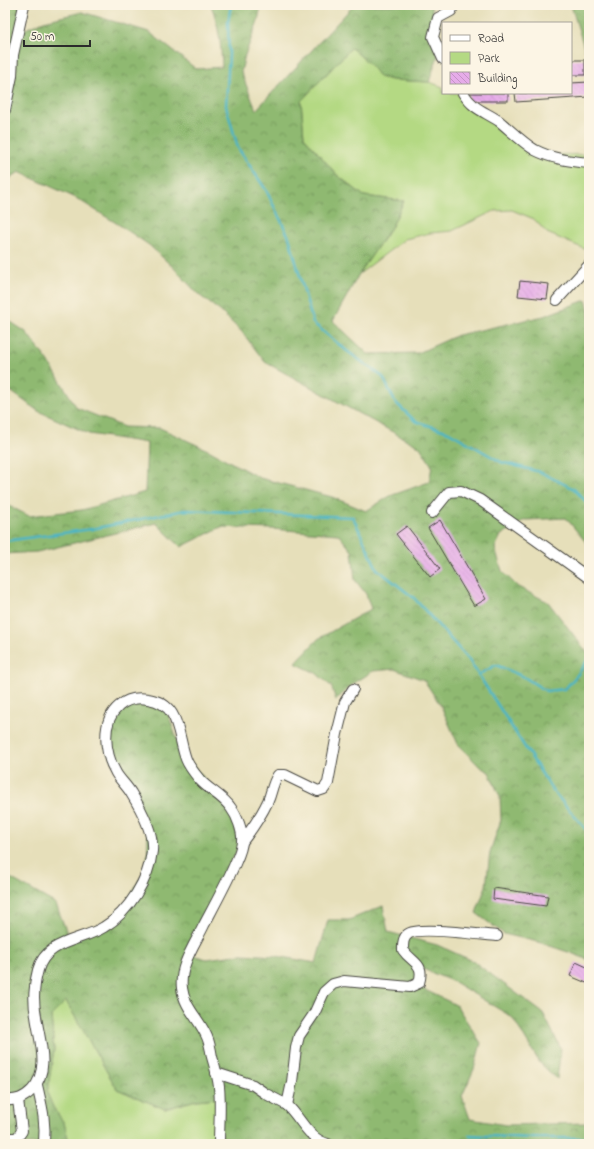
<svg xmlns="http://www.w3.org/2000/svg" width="594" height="1149" font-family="'Indie Flower',sans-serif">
<defs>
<pattern id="forest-crowns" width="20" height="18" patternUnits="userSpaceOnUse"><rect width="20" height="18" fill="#8fb971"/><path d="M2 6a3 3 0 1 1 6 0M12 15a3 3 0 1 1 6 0" fill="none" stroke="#75975d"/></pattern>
<pattern id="building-back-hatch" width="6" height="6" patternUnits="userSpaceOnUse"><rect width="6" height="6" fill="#e6ace9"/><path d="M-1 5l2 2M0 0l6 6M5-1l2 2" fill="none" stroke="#c594c8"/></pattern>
</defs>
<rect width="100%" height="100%" fill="#fcf5e5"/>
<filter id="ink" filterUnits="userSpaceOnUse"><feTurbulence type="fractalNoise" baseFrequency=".025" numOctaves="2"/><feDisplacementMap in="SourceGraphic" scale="8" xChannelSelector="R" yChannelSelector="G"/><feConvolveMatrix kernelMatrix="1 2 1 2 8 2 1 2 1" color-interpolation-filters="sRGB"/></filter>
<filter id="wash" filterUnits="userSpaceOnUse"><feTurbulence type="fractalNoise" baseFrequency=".012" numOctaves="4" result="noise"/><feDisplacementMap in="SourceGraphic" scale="16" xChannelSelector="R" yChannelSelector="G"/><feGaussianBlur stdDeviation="0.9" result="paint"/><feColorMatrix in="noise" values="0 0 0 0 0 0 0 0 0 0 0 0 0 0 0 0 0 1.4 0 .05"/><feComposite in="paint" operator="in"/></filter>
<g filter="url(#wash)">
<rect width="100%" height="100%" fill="#e6dfba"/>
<!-- green -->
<g fill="#b4d983" stroke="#708257">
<path d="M351 48 373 67 379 77 392 80 429 82 443 87V93H457L467 104 522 140 551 154 589 155V241L587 250 547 233 534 219 512 210 494 211 452 231 430 233 405 239 359 274 392 226 404 201 364 196 337 175 304 137 301 101Z"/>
<path d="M66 1001 117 1089 165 1109 196 1100 218 1098 217 1144H68L69 1142 64 1123 53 1107 47 1093 54 1049 51 1016Z"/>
</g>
<!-- forest -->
<g fill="url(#forest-crowns)" stroke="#5d724e">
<path d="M5 5H22L16 33 44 21 82 12 149 32 196 69 222 67C221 46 219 25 211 5H261L258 21 245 55 241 72 256 110 354 5H431L441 47 429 82 392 80 379 77C372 65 362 57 351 48L301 101 304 137 337 175 364 196 404 201 392 226 359 274 333 321 368 354 418 353 458 335 544 316 586 300 589 310V546L566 518 525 520 501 535 495 548 502 571 518 587 548 602 589 655V960L571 953 538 942 504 934 476 913 486 886 490 852 501 820 500 797 489 772 480 767 458 744 441 706 424 680 394 669 373 671 353 684 336 700 331 686 316 673 295 663 318 639 371 609 366 594 355 580 352 551 338 534 271 529 221 527 181 547 156 523 37 552 5 554V504L29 516 82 510 145 492 147 443 89 434 38 411 5 387V318L26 332 48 361 77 408 124 427 160 428 210 451 260 478 332 497 366 511 390 496 429 482 432 466 420 447 265 362 242 332 220 311 199 295 173 267 149 245 121 226 76 198 19 172 5 182V105L11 77 5 75Z"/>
<path d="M571 5H589V64Z"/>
<path d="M150 701 167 711 181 751 230 809 240 844 188 954 207 959 242 954 276 956 316 963 328 920H349L383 906 388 932 437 945 473 961 543 1013 561 1049 557 1079 540 1063 512 1017 454 982 423 969 421 988 456 1005 481 1043 474 1069 462 1096 470 1119 506 1125 589 1123V1144H217L218 1098 196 1100 165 1109 117 1089 66 1001 51 1016 54 1049 47 1093 53 1107 64 1123 69 1142 68 1144H5V875L56 904 70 941 119 915 147 867 148 833 104 744 119 706Z"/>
</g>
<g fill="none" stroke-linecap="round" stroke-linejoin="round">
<!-- stream -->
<g stroke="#49b5c6" stroke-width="2.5">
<path d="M231 5 228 22 229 54 226 106 238 148 266 190 289 237 313 323 347 351 383 377 395 402 415 421 449 432 501 462 540 472 574 489 589 505"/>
<path d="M5 541 92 529 185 510 353 517 377 569 414 598 469 660 553 791 589 833"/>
<path d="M478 675 496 665 524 677 546 691 565 689 578 674 589 658"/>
<path d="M469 1135 532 1138H589"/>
</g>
</g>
<g id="blocks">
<!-- building -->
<g fill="url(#building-back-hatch)">
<rect x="571" y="60" width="14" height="15"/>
<path d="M589 82V97L516 102 515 93H571V83Z"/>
<rect x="469" y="93" width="39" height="8"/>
<path d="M520 281 549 284 547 299 518 296Z"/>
<path d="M440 520 486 599 474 606 428 528Z"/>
<path d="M407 526 440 569 430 577 396 534Z"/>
<path d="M494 888 548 896 546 906 493 899Z"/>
<path d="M576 962 589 968V984L570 976Z"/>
</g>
</g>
</g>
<g filter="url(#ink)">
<use href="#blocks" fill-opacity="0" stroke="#474640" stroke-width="1"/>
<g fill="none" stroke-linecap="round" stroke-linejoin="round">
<defs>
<g id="minor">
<path d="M443 59 433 37 438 18 451 11 454 5"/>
<path d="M463 93C474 110 484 111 499 121 510 130 523 143 535 150 552 159 571 161 589 163"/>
<path d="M5 110 12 76 13 55 24 5"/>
<path d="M557 300 589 265"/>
<path d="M432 513 449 492 461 491 480 500 589 578"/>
<path d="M242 842C252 829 261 816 268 801 272 792 272 784 278 775H285L318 791 324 789 328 783 337 734 345 702 353 689"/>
<path d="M216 1073 253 1085 266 1094 287 1105 292 1082 296 1048 299 1036 314 1014 324 992 333 984 344 981 410 987 419 983C425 963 413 964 403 950 403 943 403 938 408 934 417 926 483 935 497 936"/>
<path d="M37 1085C42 1107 46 1121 44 1144"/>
<path d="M5 1100C17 1101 24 1098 32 1090 51 1069 39 1040 36 1016 33 1002 34 984 38 970 46 940 82 941 104 927 129 912 149 879 152 851 154 832 141 809 131 793 127 786 120 780 116 773 105 754 100 722 119 706 127 699 137 697 148 699 181 704 177 735 186 759 189 767 195 774 200 780 209 790 223 796 231 808 237 816 243 831 242 841 242 849 237 859 234 866 225 886 214 906 204 925 195 944 179 966 182 988 184 1007 200 1020 207 1037 210 1044 211 1051 212 1057 215 1067 218 1077 219 1087 221 1106 219 1125 219 1144"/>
<path d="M287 1105C301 1118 308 1139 328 1144"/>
<path d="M5 1138H17L22 1131 18 1100"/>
</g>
</defs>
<!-- minor casing -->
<use href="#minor" stroke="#474640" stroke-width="12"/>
<!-- minor -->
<use href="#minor" stroke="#fff" stroke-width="10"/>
</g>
</g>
<!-- margin -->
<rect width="594" height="1149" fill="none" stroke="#fcf5e5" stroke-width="20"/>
<!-- legend -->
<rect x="442" y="22" width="130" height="72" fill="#fcf5e5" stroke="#a8a49b"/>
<rect x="450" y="35" width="20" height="6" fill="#ffffff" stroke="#a8a49b"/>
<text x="478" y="42" font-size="12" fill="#2b2b2b">Road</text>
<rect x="450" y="52" width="20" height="12" fill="#b4d983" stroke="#a8a49b"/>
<text x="478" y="62" font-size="12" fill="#2b2b2b">Park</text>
<rect x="450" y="72" width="20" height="12" fill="url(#building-back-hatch)" stroke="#a8a49b"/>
<text x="478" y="82" font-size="12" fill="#2b2b2b">Building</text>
<!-- scale -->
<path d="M24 40v6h66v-6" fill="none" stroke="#2b2b2b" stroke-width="2"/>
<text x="30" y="40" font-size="12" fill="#2b2b2b" stroke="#fcf5e5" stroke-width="3" paint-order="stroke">50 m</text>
</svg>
